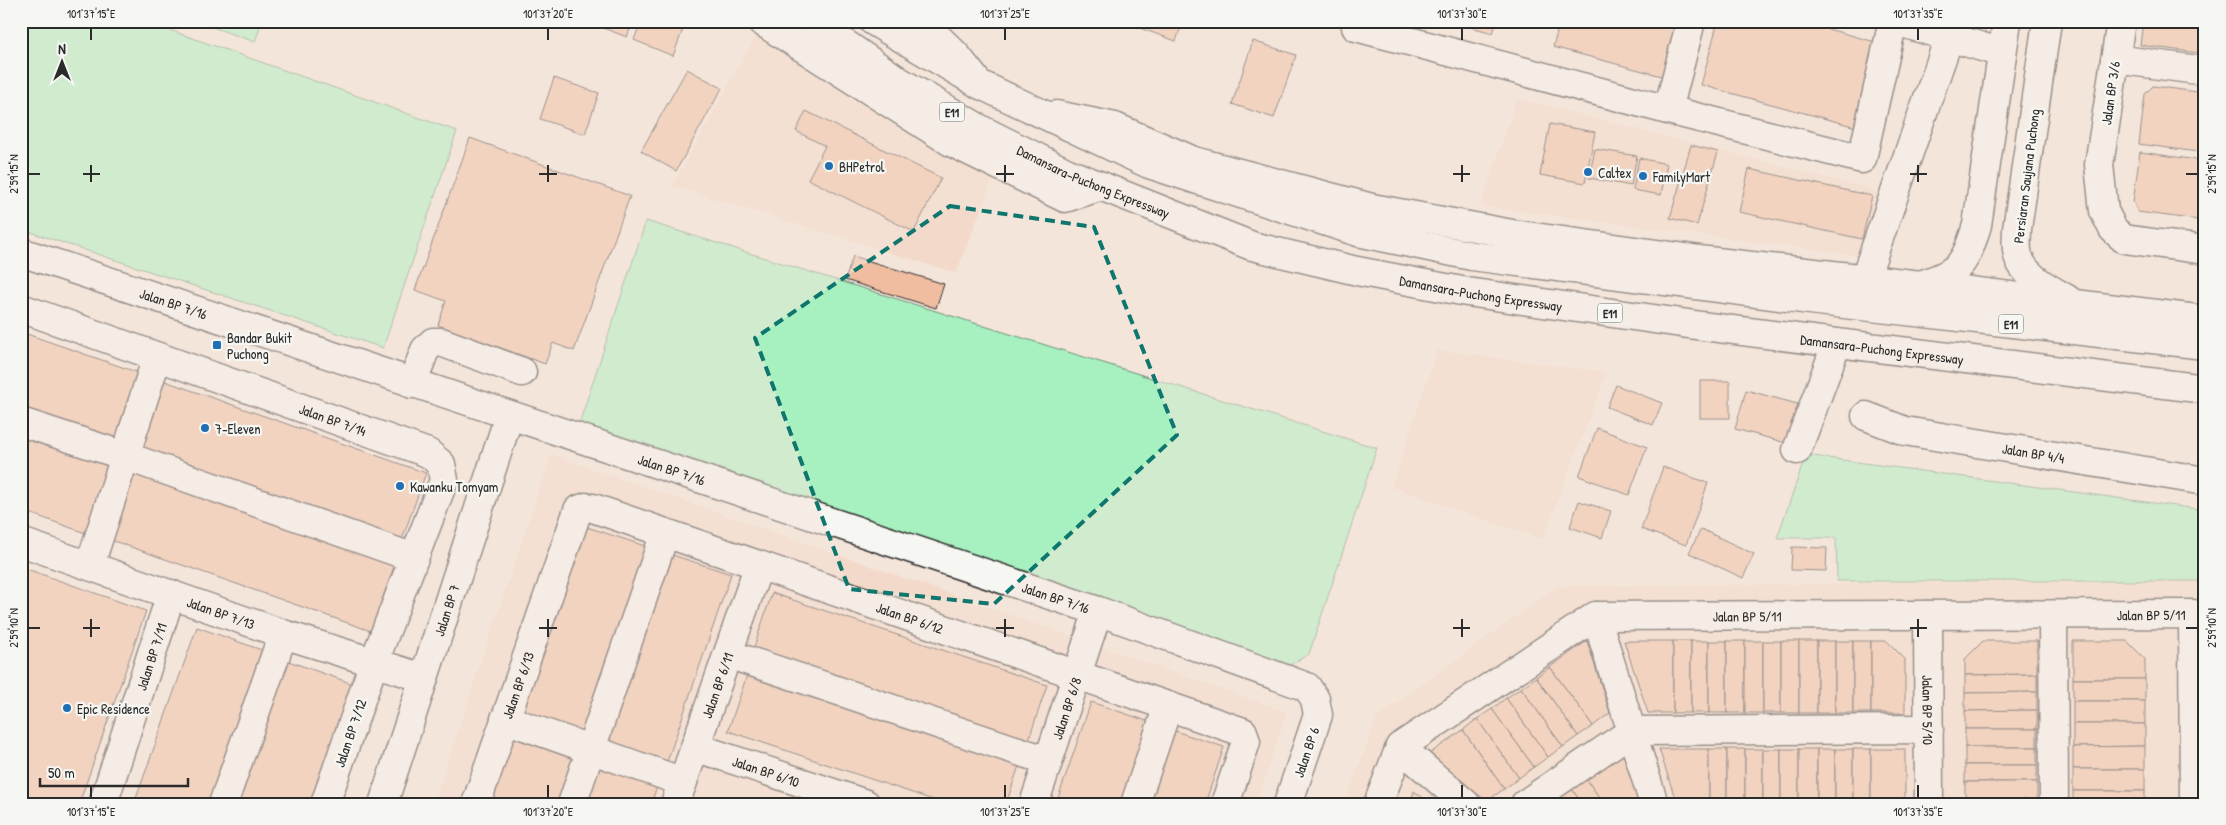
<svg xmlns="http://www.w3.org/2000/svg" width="2226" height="825" font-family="'Patrick Hand',sans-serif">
<rect width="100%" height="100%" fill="#f4e5da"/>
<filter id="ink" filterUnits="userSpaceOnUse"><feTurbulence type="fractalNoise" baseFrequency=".02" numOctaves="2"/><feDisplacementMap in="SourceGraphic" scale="10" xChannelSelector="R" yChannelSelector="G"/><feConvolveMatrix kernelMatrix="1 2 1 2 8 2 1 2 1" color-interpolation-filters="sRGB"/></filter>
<g filter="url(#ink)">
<!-- built -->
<g fill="#f3d9c9">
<path d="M759 30 870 109 995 174 956 273 672 186Z"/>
<path d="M1517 98 1882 192 1861 256 1480 206Z"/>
<path d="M1437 350 1607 372 1543 540 1391 487Z"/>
<path d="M551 454 1287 712 1257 804H433Z"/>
<path d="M2205 570V804H1344L1377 717 1558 586 2203 581Z"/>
</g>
<!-- green -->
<g fill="#a7f1c0" stroke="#698e76">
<path d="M21 21H144L457 131 383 348 21 229Z"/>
<path d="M195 21H262L255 42Z"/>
<path d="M646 221 1377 448 1309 654 1282 670 579 424Z"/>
<path d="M1806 455 2204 510V581H1837L1836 538H1777Z"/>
</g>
<!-- building -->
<g fill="#f0bda1" stroke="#2b2b2b">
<path d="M606 21H633L627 37 603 28Z"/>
<path d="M641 21H686L673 56 634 40Z"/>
<path d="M1120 21H1183L1176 41Z"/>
<path d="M1448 21H1497L1493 33Z"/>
<path d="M1560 21H1684L1669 78 1553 47Z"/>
<path d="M1718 21H1799L1879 43 1856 127 1701 85Z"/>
<path d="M2143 21H2205V54L2140 45Z"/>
<path d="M1253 41 1296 55 1274 118 1232 104Z"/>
<path d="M687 69 722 88 676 171 641 151Z"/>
<path d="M554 78 599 93 585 134 540 119Z"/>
<path d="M2153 86 2205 93V153L2139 144 2145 94Z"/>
<path d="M806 111 941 178 914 232 808 179 825 146 796 131Z"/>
<path d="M1550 124 1595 132 1585 183 1540 175Z"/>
<path d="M470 138 630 196 574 351 553 343 545 364 438 325 446 301 415 290Z"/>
<path d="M1691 145 1718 152 1697 225 1670 218Z"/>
<path d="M1595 149 1637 156 1631 186 1589 178Z"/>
<path d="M2140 152 2205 161V221L2138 212 2133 202Z"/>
<path d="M1639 158 1667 164 1661 195 1633 190Z"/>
<path d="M1749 169 1872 196 1862 239 1739 212Z"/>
<path d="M853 256 944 284 936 308 845 280Z"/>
<path d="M21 332 148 376 123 447 21 411Z"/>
<path d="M162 380 426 473 400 545 137 452Z"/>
<rect x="1700" y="381" width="30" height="37"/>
<path d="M1616 385 1662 403 1653 425 1607 407Z"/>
<path d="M1746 390 1801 405 1790 444 1735 429Z"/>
<path d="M1597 428 1647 447 1629 495 1579 476Z"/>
<path d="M21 432 116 465 91 535 21 510Z"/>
<path d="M1663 467 1708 483 1686 545 1641 529Z"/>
<path d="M130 468 396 561 371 631 105 538Z"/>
<path d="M1579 501 1611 511 1602 538 1570 527Z"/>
<path d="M584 526 654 549 588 743 518 719Z"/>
<path d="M1701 529 1754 554 1743 578 1689 553Z"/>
<path d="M1792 547 1827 548 1826 571 1791 570Z"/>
<path d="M663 552 731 574 665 768 597 745Z"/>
<path d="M21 567 146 611 79 804H21Z"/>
<path d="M772 593 1047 685 1026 748 751 656Z"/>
<path d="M197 627 270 653 217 804H134Z"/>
<path d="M1587 641 1610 713 1593 726 1550 667Z"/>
<path d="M1624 641H1673V713H1648Z"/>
<rect x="1673" y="641" width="18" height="72"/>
<rect x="1691" y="641" width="18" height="72"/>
<rect x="1709" y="641" width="18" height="72"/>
<rect x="1727" y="641" width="18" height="72"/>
<rect x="1745" y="641" width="18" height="72"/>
<rect x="1763" y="641" width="18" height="72"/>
<rect x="1781" y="641" width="18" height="72"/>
<rect x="1799" y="641" width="18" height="72"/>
<rect x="1817" y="641" width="18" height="72"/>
<rect x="1835" y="641" width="18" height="72"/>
<rect x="1853" y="641" width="18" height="72"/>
<path d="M1871 641H1887L1905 659V713H1871Z"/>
<path d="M1983 641H2037V674L1965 675V659Z"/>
<path d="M2073 641H2127L2145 659V679H2073Z"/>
<path d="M280 658 353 684 311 804H228Z"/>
<path d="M1550 667 1593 726 1578 736 1536 677Z"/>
<path d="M749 669 1021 760 1006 804H945L728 731Z"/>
<path d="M2037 674V692L1965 693V675Z"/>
<path d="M1536 677 1578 736 1563 747 1521 688Z"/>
<rect x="2073" y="679" width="72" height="22"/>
<path d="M1521 688 1563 747 1548 757 1506 698Z"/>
<path d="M2037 692V710L1965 711V693Z"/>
<path d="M1506 698 1548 757 1534 767 1492 709Z"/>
<rect x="2073" y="701" width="72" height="23"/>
<path d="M1091 702 1153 723 1126 804H1056Z"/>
<path d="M1492 709 1534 767 1519 778 1477 719Z"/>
<path d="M2037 710V729H1965V711Z"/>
<path d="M1477 719 1519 778 1504 789 1463 730Z"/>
<path d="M2073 724H2145V746L2073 747Z"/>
<path d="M1166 728 1224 747 1205 804H1141Z"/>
<rect x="1965" y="729" width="72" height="18"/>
<path d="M1463 730 1504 789 1487 801 1426 756Z"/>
<path d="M513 734 581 757 565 804H489Z"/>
<path d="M2145 746V769H2073V747Z"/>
<rect x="1965" y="747" width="72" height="18"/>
<path d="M1622 749 1639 804H1604L1584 776Z"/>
<path d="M1659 749H1709V804H1677Z"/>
<rect x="1709" y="749" width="18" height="55"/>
<rect x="1727" y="749" width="18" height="55"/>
<rect x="1745" y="749" width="18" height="55"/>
<rect x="1763" y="749" width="18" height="55"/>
<rect x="1781" y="749" width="18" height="55"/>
<rect x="1799" y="749" width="18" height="55"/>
<rect x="1817" y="749" width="18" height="55"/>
<rect x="1835" y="749" width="18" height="55"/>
<rect x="1853" y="749" width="18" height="55"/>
<rect x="1871" y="749" width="34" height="55"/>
<path d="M593 761 658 783 651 804H578Z"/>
<rect x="1965" y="765" width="72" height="17"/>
<rect x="2073" y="769" width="72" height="22"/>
<path d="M1584 776 1604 804H1582L1570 786Z"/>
<rect x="1965" y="782" width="72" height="18"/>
<path d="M1570 786 1582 804H1560L1555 797Z"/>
<path d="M1414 791 1431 804H1410Z"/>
<rect x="2073" y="791" width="72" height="13"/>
<rect x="1965" y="800" width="72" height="4"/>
</g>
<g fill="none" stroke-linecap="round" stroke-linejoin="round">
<defs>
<g id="minor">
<path d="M761 21 951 142 1065 198 1102 186"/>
<path d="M921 21 956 55 979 84"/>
<path d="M1357 21 1356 27 1668 110 1862 159 1893 21"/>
<path d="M1896 21 2002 53"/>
<path d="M2047 21 2017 229C2017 236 2016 243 2017 250 2019 274 2048 288 2067 299"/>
<path d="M2121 21 2099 165 2104 211 2113 229 2124 239 2205 250"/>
<path d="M2115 59 2205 71"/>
<path d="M1668 110 1691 21"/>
<path d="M1056 115 1115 127 1194 161 1372 208 1512 234 1708 261 1921 285 2205 320"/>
<path id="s1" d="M21 252 1098 611 1307 687 1315 699 1318 715 1288 804"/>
<path d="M1865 278 1955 21"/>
<path d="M1923 284C1961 272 1966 262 1977 225L2007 21"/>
<path id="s2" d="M21 308 428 453 441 464 444 480 374 662 325 804"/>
<path d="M412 384 425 350 433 342H441L522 372"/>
<path id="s3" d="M1866 416 1905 431 2205 481"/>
<path d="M21 422 125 456 414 558"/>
<path d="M1797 450 1837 343"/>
<path id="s4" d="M21 542 283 634 424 678"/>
<path d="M90 565 157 357"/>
<path id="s5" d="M1928 615 1929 804"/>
<path d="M2053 615 2054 804"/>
<path d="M1596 616 1654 804"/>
<path d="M728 654 1048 761"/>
<path d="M505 719 683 782"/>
<path id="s6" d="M695 747 866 804"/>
<path d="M1400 747 1466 804"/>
<path id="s7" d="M103 804 171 594"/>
<path d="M223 804 283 634"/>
<path id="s8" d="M383 804 509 416"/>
<path id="s9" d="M476 804 578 510 586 507 593 508 1243 732 1246 742 1225 804"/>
<path d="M572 804 665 533"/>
<path id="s10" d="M675 804 759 565"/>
<path id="s11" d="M1034 804 1098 611"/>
<path d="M1135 804 1168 706"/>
<path id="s12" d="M1378 804 1400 747 1596 616 2193 614 2194 804"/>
<path d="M1525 804 1632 731 1929 729"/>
</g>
<g id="highway">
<path id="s13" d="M812 21 899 81 982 130 1068 173 1252 246 1357 271 1467 292 1702 326 2205 389"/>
<path d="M873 21 979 84 1149 164 1358 232 1472 256 1818 301 2205 345"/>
</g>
</defs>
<!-- minor casing -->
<use href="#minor" stroke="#2b2b2b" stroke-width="31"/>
<!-- highway casing -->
<use href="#highway" stroke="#2b2b2b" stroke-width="31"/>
<!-- minor -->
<use href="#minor" stroke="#f6f6f2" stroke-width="28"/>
<!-- highway -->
<use href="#highway" stroke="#f6f6f2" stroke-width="28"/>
</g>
</g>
<!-- marked area -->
<path d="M0 0H2226V825H0ZM950 206 1094 227 1177 435 994 604 849 589 755 338Z" fill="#f4e5da" fill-opacity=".55" fill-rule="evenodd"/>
<path fill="none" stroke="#0f766e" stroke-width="4" stroke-dasharray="10 6" stroke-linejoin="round" d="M950 206 1094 227 1177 435 994 604 849 589 755 338Z"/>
<!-- ticks -->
<path fill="none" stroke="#2b2b2b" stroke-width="2" d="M91 28V40M548 28V40M1005 28V40M1462 28V40M1918 28V40M91 165V182M548 165V182M1005 165V182M1462 165V182M1918 165V182M28 174H40M83 174H100M539 174H557M996 174H1014M1453 174H1470M1910 174H1927M2186 174H2198M91 619V637M548 619V637M1005 619V637M1462 619V637M1918 619V637M28 628H40M83 628H100M539 628H557M996 628H1014M1453 628H1470M1910 628H1927M2186 628H2198M91 785V798M548 785V798M1005 785V798M1462 785V798M1918 785V798"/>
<!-- markers -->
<g fill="#1f6fb2" stroke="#f6f6f2" stroke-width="2">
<circle cx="829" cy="166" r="5"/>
<circle cx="1588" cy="172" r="5"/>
<circle cx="1643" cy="176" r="5"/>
<rect x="212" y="340" width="10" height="10" rx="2.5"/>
<circle cx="205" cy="428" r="5"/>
<circle cx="400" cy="486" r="5"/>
<circle cx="67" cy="708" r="5"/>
</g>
<g text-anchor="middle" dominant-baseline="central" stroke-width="4.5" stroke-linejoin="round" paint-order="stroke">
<!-- shield labels -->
<g fill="#f6f6f2" stroke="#686867" stroke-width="1">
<rect x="939.5" y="102.5" width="25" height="19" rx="4"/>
<rect x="1597.5" y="303.5" width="25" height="19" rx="4"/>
<rect x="1998.5" y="314.5" width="25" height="19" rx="4"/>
</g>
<g font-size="12" font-weight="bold" fill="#2b2b2b">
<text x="952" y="112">E11</text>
<text x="1610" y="313">E11</text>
<text x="2011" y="324">E11</text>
</g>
<!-- street labels -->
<g font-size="14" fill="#2b2b2b" stroke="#f6f6f2">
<text transform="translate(2110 93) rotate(-82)">Jalan BP 3/6</text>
<text transform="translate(2026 176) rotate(-83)">Persiaran Saujana Puchong</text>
<text stroke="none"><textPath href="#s13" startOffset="325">Damansara–Puchong Expressway</textPath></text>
<text stroke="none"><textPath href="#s13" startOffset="730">Damansara–Puchong Expressway</textPath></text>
<text stroke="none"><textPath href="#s1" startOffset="161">Jalan BP 7/16</textPath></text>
<text stroke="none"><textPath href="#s13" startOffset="1135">Damansara–Puchong Expressway</textPath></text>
<text stroke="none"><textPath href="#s2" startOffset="331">Jalan BP 7/14</textPath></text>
<text stroke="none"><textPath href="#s3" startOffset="172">Jalan BP 4/4</textPath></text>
<text stroke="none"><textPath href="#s1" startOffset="686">Jalan BP 7/16</textPath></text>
<text stroke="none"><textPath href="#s1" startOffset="1091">Jalan BP 7/16</textPath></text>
<text stroke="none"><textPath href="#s8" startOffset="204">Jalan BP 7</textPath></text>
<text stroke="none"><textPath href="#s4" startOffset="212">Jalan BP 7/13</textPath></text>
<text stroke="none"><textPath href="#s12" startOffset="852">Jalan BP 5/11</textPath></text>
<text stroke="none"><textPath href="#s12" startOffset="448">Jalan BP 5/11</textPath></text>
<text stroke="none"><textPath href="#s9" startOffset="662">Jalan BP 6/12</textPath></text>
<text stroke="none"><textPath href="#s7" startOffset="155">Jalan BP 7/11</textPath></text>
<text stroke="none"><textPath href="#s10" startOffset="126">Jalan BP 6/11</textPath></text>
<text stroke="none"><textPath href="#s9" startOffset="126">Jalan BP 6/13</textPath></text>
<text stroke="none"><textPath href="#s11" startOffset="101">Jalan BP 6/8</textPath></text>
<text stroke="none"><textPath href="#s5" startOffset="95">Jalan BP 5/10</textPath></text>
<text transform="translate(350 733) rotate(-71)">Jalan BP 7/12</text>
<text transform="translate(1306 752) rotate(-71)">Jalan BP 6</text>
<text stroke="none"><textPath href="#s6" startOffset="75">Jalan BP 6/10</textPath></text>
</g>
<!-- poi labels -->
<g font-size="14" fill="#2b2b2b" stroke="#f6f6f2" text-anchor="start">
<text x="839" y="166">BHPetrol</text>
<text x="1598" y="172">Caltex</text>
<text x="1653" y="176">FamilyMart</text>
<text x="227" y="337">Bandar Bukit<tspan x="227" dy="16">Puchong</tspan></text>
<text x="215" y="428">7-Eleven</text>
<text x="410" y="486">Kawanku Tomyam</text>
<text x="77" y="708">Epic Residence</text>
</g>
</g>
<!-- margin -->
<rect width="2226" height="825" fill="none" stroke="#f6f6f2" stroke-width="55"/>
<!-- north arrow -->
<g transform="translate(62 62)" stroke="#f6f6f2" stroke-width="4" paint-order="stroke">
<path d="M0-4L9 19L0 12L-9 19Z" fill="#2b2b2b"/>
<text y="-8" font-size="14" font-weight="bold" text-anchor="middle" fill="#2b2b2b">N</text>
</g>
<!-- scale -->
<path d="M40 778v8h148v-8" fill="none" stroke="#2b2b2b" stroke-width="2.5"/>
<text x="48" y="778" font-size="15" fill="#2b2b2b" stroke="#f6f6f2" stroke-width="4" paint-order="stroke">50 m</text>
<rect x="28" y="28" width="2170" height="770" fill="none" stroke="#2b2b2b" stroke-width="2"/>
<g font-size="12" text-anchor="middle" fill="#2b2b2b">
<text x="91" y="18">101°37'15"E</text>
<text x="548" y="18">101°37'20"E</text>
<text x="1005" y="18">101°37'25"E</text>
<text x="1462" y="18">101°37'30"E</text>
<text x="1918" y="18">101°37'35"E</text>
<text transform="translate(14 174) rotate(-90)" y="4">2°59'15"N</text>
<text transform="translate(2212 174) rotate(-90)" y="4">2°59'15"N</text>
<text transform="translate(14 628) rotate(-90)" y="4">2°59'10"N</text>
<text transform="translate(2212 628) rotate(-90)" y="4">2°59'10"N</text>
<text x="91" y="816">101°37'15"E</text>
<text x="548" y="816">101°37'20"E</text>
<text x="1005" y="816">101°37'25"E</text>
<text x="1462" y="816">101°37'30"E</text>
<text x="1918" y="816">101°37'35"E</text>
</g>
</svg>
